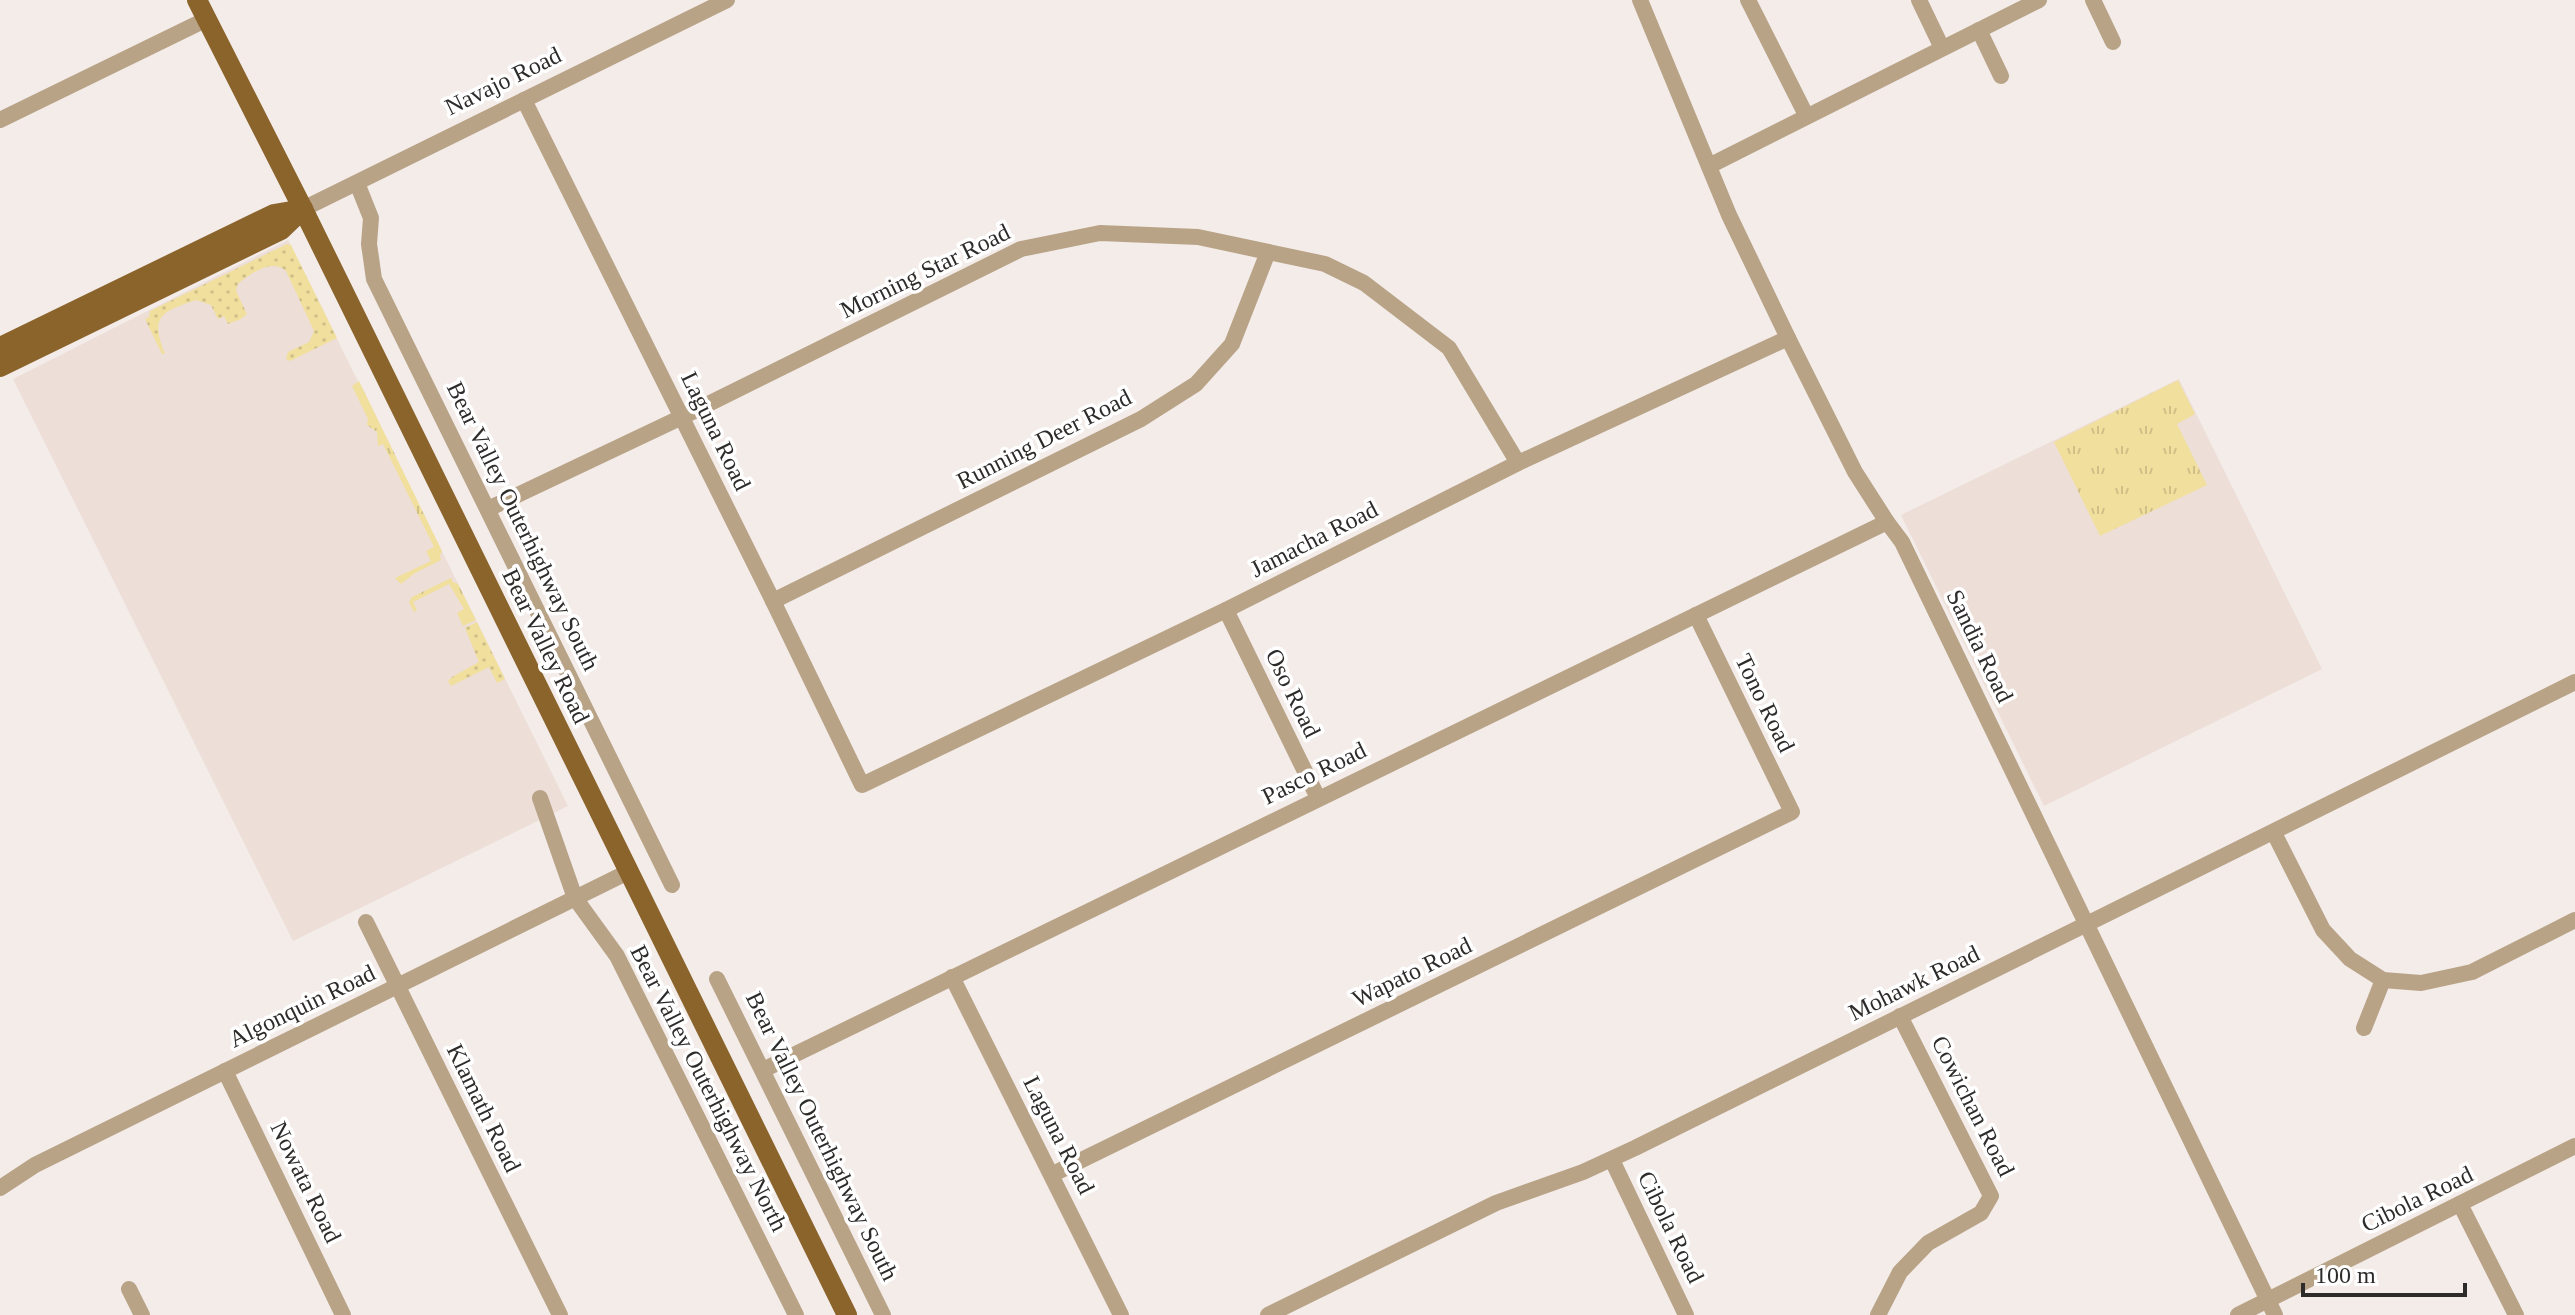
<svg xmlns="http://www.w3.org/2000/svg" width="2575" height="1315" font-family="'Times New Roman',serif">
<defs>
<pattern id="grass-tufts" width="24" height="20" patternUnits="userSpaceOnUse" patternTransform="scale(2)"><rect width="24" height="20" fill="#f1df9d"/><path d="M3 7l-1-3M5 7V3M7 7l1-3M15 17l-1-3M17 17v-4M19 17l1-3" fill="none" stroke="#cfc087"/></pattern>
<pattern id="park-dots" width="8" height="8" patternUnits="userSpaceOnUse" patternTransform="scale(2)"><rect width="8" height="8" fill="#f1df9d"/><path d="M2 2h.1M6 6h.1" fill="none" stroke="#cfc087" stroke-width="1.8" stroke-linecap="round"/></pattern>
</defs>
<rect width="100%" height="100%" fill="#f3ece9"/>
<!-- built -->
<g fill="#edded7">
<path d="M288 240 568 806 293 941 13 379Z"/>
<path d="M2179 379 2322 669 2044 806 1901 515Z"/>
</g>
<!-- grass -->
<g fill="url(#grass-tufts)">
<path d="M2178 380 2195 414 2177 424 2207 485 2100 536 2054 442Z"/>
<path d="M359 381 442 551 440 556 441 560 415 573 401 584 395 578 431 561 426 551 434 547 383 444 378 446 377 432 367 425 368 419 352 386Z"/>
<path d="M451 578 453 582 458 584 476 620 463 626 457 613 464 609 449 584 413 602 417 610 414 612 409 602 412 597Z"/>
</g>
<!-- park -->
<g fill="url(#park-dots)">
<path d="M287 244 291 245 337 338 290 361 286 359 288 352 309 342 314 331 286 271C273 258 249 274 238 284L236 291 247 314 241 319 228 324 224 316 218 319 211 305 196 300C160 312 150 317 165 354H162L145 319 149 317 150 311Z"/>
<path d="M477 622 505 679 497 683 489 667 451 686 448 681 452 677 479 662 465 628Z"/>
</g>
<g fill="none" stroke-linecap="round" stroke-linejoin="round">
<!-- minor -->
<g stroke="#b9a387" stroke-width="16">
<path d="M1640 0 1729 215 1788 338 1855 472 1887 522 1902 542 2275 1315"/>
<path d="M1748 0 1806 115"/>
<path d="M1919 0 1942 48"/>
<path d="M2093 0 2113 42"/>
<path d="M1979 30 2001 76"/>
<path d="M524 100 773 601 862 785 1226 610 1518 463 1788 338"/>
<path d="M0 120 207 19"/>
<path d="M1709 166 2039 0"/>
<path d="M357 183 371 218 369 244 374 279 672 885"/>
<path d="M303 209 727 0"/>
<path d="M488 509 682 417 1021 249 1100 233 1198 237 1325 264 1364 283 1449 348 1518 463"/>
<path d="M773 601 1141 419 1196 384 1232 344 1268 252"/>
<path d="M1226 610 1318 798"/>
<path d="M540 798 575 898 617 956 796 1315"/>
<path d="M2274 833 2323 930 2350 959 2383 980 2421 983 2472 972 2575 920"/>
<path d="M366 922 560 1315"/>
<path d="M952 977 1121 1315"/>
<path d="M717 979 883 1315"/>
<path d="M2364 1028 2383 980"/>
<path d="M763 1070 1887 522"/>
<path d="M225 1071 343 1315"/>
<path d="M1612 1160 1686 1315"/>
<path d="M1053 1174 1792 812 1696 615"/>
<path d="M0 1188 35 1165 628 872"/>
<path d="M2460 1204 2516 1315"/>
<path d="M129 1289 142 1315"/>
<path d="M1268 1315 1496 1203 1583 1172 1635 1148 2575 682"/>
<path d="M1878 1315 1900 1272 1928 1243 1981 1213 1991 1196 1900 1016"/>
<path d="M2238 1315 2575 1146"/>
</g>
<!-- major -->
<g stroke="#8b642c" stroke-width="20">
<path d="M197 0 303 209 847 1315"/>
<path d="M0 347 274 214 303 209"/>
<path d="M0 367 281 230 303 209"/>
</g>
</g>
<g text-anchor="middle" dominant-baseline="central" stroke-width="7" stroke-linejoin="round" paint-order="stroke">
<!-- street labels -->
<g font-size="24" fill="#2e2c2b" stroke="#fff">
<text transform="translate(503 81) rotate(-26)">Navajo Road</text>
<text transform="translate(925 271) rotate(-26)">Morning Star Road</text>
<text transform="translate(716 431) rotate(64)">Laguna Road</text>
<text transform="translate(1044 439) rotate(-27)">Running Deer Road</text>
<text transform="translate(523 526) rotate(64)">Bear Valley Outerhighway South</text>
<text transform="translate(1314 539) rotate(-27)">Jamacha Road</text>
<text transform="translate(546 646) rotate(64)">Bear Valley Road</text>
<text transform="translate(1980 646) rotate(64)">Sandia Road</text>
<text transform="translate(1293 693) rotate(64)">Oso Road</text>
<text transform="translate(1765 703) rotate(64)">Tono Road</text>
<text transform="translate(1314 773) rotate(-26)">Pasco Road</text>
<text transform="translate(1412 972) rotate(-26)">Wapato Road</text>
<text transform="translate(1914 983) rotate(-26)">Mohawk Road</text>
<text transform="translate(302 1006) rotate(-26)">Algonquin Road</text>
<text transform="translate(709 1088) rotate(63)">Bear Valley Outerhighway North</text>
<text transform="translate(1973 1106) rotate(63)">Cowichan Road</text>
<text transform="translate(484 1108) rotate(64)">Klamath Road</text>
<text transform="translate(1059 1135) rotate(63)">Laguna Road</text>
<text transform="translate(822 1136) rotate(64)">Bear Valley Outerhighway South</text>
<text transform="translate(306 1182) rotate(64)">Nowata Road</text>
<text transform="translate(2417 1199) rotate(-26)">Cibola Road</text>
<text transform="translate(1671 1227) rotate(64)">Cibola Road</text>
</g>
</g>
<!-- scale -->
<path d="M2303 1283v12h162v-12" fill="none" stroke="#2e2c2b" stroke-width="4"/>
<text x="2315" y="1283" font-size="24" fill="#2e2c2b" stroke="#ffffff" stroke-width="6" paint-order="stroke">100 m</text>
</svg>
